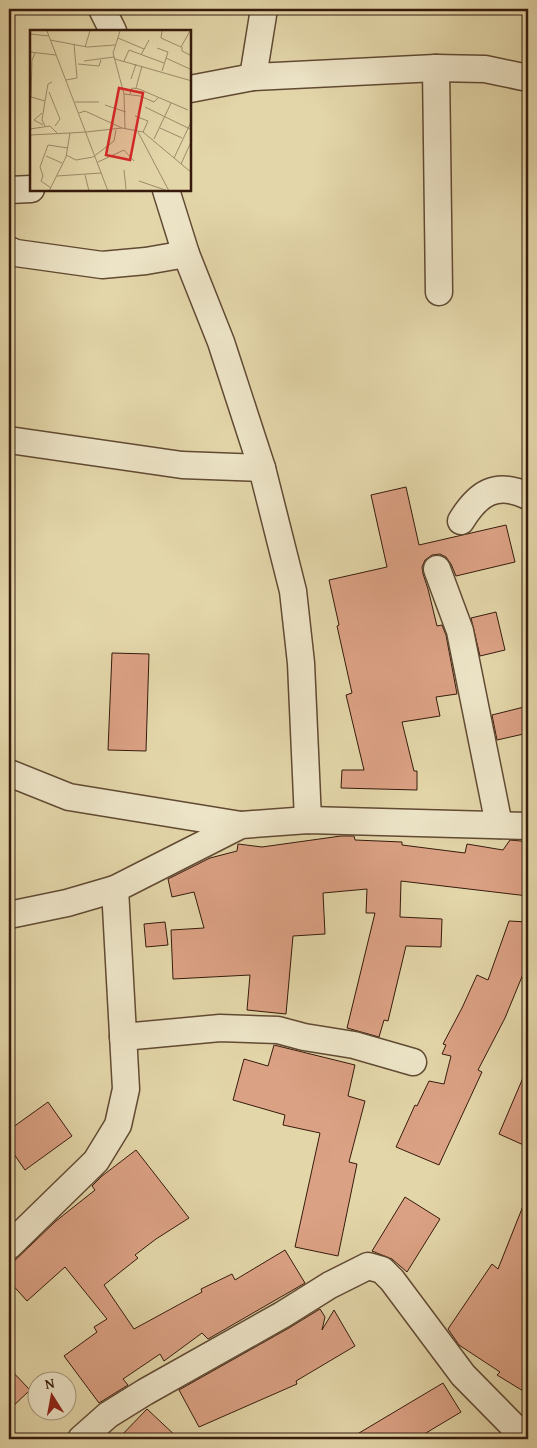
<svg xmlns="http://www.w3.org/2000/svg" width="537" height="1448" font-family="'Gentium Book Plus',serif">
<rect width="100%" height="100%" fill="#e3d6a9"/>
<filter id="stains"><feTurbulence type="fractalNoise" baseFrequency=".004" numOctaves="4"/><feColorMatrix values="0 0 0 0 .2 0 0 0 0 .09 0 0 0 0 .02 0 0 0 .5 -.17"/></filter>
<radialGradient id="worn" r=".72"><stop offset=".6" stop-color="#630" stop-opacity="0"/><stop offset="1" stop-color="#630" stop-opacity=".3"/></radialGradient>
<!-- building -->
<g fill="#dba184" stroke="#361b0c">
<path d="M406 487 419 545 506 525 515 562 456 576 451 564 446 557 440 554 432 555 425 560 422 567 423 574 428 589 437 626 442 625 446 635 457 694 436 697 440 716 402 722 414 771H417V790L341 788 342 770H364L346 695 352 693 337 626 339 625 329 580 387 567 371 495Z"/>
<path d="M496 612 505 650 480 656 471 618Z"/>
<path d="M112 653 149 654 146 751 108 750Z"/>
<path d="M528 706V733L497 740 492 715Z"/>
<path d="M341 836H354L355 840 402 842V845L465 853 467 844 503 850 510 840 521 841 528 845V896L401 881 400 917 442 919 441 947 406 946 388 1021 384 1020 379 1037 347 1028 375 913H366L367 889 323 893 325 934 293 936 286 1014 247 1010 250 975 173 979 171 930 204 928 194 892 172 897 168 879 210 858 237 851 238 844 262 847Z"/>
<path d="M509 921 528 922V962L505 1018 478 1070 482 1072 439 1165 396 1147 415 1105 417 1106 429 1081 444 1084 451 1056 442 1054 446 1045 443 1044 462 1008 477 975 488 980Z"/>
<path d="M165 922 168 945 146 947 144 924Z"/>
<path d="M274 1045 355 1065 348 1096 365 1101 349 1162 357 1164 338 1256 295 1247 320 1133 283 1125 285 1115 233 1100 244 1059 268 1066Z"/>
<path d="M528 1066V1147L499 1134Z"/>
<path d="M48 1102 72 1136 25 1170 9 1147V1130Z"/>
<path d="M136 1150 189 1218 156 1239 135 1255 138 1258 104 1285 134 1329 202 1292 201 1289 232 1274 235 1280 285 1250 305 1283 208 1339 202 1333 164 1361 160 1354 123 1379 128 1385 99 1403 64 1356 97 1332 94 1327 107 1319 65 1267 27 1301 9 1281V1266L56 1221 95 1190 92 1186 102 1176Z"/>
<path d="M527 1196H528V1394L497 1375 500 1372 459 1345 448 1329 492 1264 498 1269Z"/>
<path d="M405 1197 440 1219 407 1272 392 1259 372 1251Z"/>
<path d="M320 1309 325 1317 322 1330 334 1310 355 1346 296 1381 297 1384 199 1427 179 1390 289 1328Z"/>
<path d="M9 1368 30 1390 9 1410Z"/>
<path d="M443 1383 461 1412 416 1439H349Z"/>
<path d="M147 1409 179 1439H118Z"/>
</g>
<g fill="none" stroke-linecap="round" stroke-linejoin="round">
<defs>
<g id="minor">
<path d="M102 9 113 31"/>
<path d="M436 68 439 292"/>
<path d="M253 77 264 9"/>
<path d="M190 89 253 77 436 68 485 69 528 78"/>
<path d="M9 190 31 189"/>
<path d="M166 190 186 254 221 342 262 468 293 591 301 663 308 820"/>
<path d="M9 250 16 253 102 265 146 261 186 254"/>
<path d="M9 440 182 465 262 468"/>
<path d="M461 521C478 493 496 481 528 496"/>
<path d="M437 569 460 631 499 825"/>
<path d="M9 773 69 797 241 825"/>
<path d="M9 915 67 903 115 889 241 825 308 820 528 826"/>
<path d="M123 1037 220 1028 278 1030 304 1037 354 1045 413 1062"/>
<path d="M9 1246 96 1161 118 1125 126 1089 115 889"/>
<path d="M81 1439 108 1415 145 1392 282 1315 330 1285 368 1266 382 1270 392 1280 463 1375 526 1439"/>
</g>
</defs>
<!-- minor casing -->
<use href="#minor" stroke="#614a33" stroke-width="29"/>
<!-- minor -->
<use href="#minor" stroke="#ede4c7" stroke-width="26"/>
</g>
<!-- overview -->
<g transform="translate(30 30)">
<rect width="161" height="161" fill="#e3d6a9"/>
<path fill="none" stroke="#9e8b6a" stroke-width="1" d="M17 1 78 161M90 1 83 23 94 64 95 99M132 1 131 8 151 17 160 1M0 4 19 6M88 8 114 19M20 10 57 17 85 15M55 17 60 1M152 17V21L162 26M127 18 138 22 132 41M0 22 26 25M5 23 2 30 1 67 15 71 12 90 15 96M111 25 119 10M136 28 162 40M85 29 162 51M54 31 84 27M94 31 99 20 134 33M48 34 69 36 71 30M101 49 106 34M36 50 47 48 44 14M106 58 112 36M19 62 30 89 25 96M94 64 110 66 124 72 128 68M100 64 102 58 109 59 158 80M15 71 18 54 22 52M45 72H69M75 75 96 82M115 77 162 100M12 83 4 90 13 95M49 83 55 81 92 98M105 86 118 91 113 102M130 98 152 108M0 99 20 96 27 103M56 102 92 98 113 102 162 143M108 102 139 161M0 105 40 103M124 109 141 73M36 125 46 130 63 127 84 111 86 100M16 126 32 133M144 128 162 90M68 132 94 120 104 131M151 134 162 110M94 140 96 159M55 145 59 161M27 146 71 143M109 151 138 161M21 158 11 151 13 146 10 137 18 115 38 118M19 161 36 127 40 103 56 102"/>
<path fill="#d62828" fill-opacity="0.15" stroke="#d62828" stroke-width="2.5" d="M89 58 113 63 100 130 76 125Z"/>
<rect width="161" height="161" fill="none" stroke="#361b0c" stroke-width="2.5"/>
</g>
<!-- margin -->
<rect width="537" height="1448" fill="none" stroke="#e3d6a9" stroke-width="30"/>
<rect x="10" y="10" width="517" height="1428" fill="none" stroke="#361b0c" stroke-width="2.5"/>
<rect x="15" y="15" width="507" height="1418" fill="none" stroke="#361b0c"/>
<!-- north arrow -->
<g transform="translate(52 1396) rotate(349)"><circle r="24" fill="#ede4c7" stroke="#a4947c"/>
<path d="M0-4L9 19L0 12L-9 19Z" fill="#8f2418"/>
<text y="-8" font-size="14" font-weight="bold" text-anchor="middle" fill="#361b0c">N</text>
</g>
<rect width="100%" height="100%" filter="url(#stains)"/>
<rect width="100%" height="100%" fill="url(#worn)"/>
</svg>
